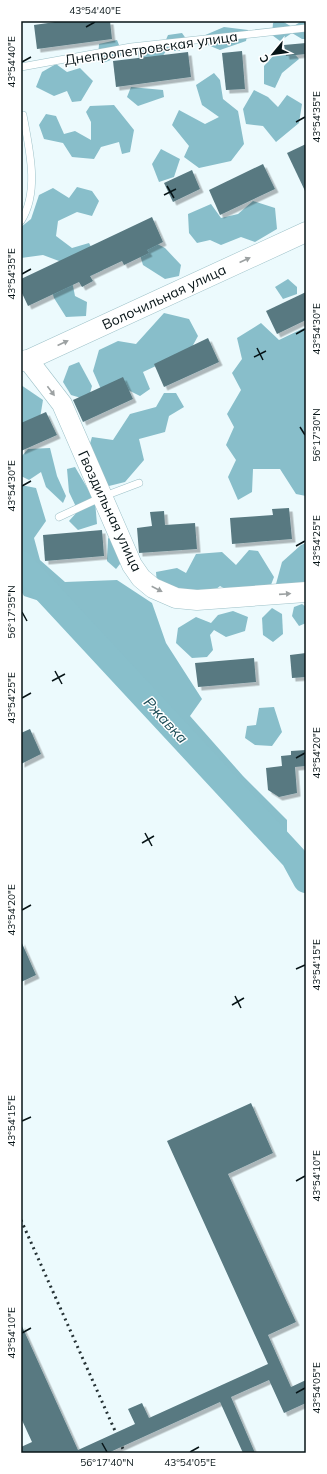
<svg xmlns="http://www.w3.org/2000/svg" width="327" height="1474" font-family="Mulish,sans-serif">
<defs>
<filter id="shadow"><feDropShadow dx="3.5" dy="3.5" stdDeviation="0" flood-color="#0004"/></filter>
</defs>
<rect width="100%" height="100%" fill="#ecfafd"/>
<!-- forest -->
<g fill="#88beca">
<path d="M276 21H282L292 27 302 21H306V39H302L292 33 280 41 272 35 273 23Z"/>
<path d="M224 27 248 30 246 41 220 50 203 43V36Z"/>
<path d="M182 33 189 43 179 51H166L155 68 140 69 138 51 162 49 168 35Z"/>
<path d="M117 40 123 55 103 63 98 58 99 44Z"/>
<path d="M290 49 299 59 282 73 275 88 264 84V66L275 54Z"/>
<path d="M56 64 67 72 80 68 93 81 81 101 72 102 67 91 54 96 36 87 42 72Z"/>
<path d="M214 73 220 80 223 99 238 111 244 144 231 161 199 168 184 157 189 146 172 125 179 110 205 124 219 117 202 105 196 85Z"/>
<path d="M131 87 163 90 164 97 138 106 127 97Z"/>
<path d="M254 90 268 97 278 107 287 95 302 104 299 123 276 142 263 126 246 124 243 109Z"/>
<path d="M114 105 134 130 130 152 122 154 119 142 101 147 94 159 72 157 63 143 44 139 39 125 46 114 56 116 64 134 75 131 91 140V122L86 112 90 106Z"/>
<path d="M161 149 180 159 174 177 159 182 152 164Z"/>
<path d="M77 187 92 191 99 201 92 216 77 212 58 221 56 236 72 248 89 243 103 270 86 278 75 267 43 255 21 258V227L31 219 39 195 53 188 69 198Z"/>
<path d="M253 201 275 208 277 229 255 242 241 237 221 245 210 240 197 243 189 233 188 214 211 204 221 218 238 214Z"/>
<path d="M148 239 165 248 181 265 179 276 165 279 143 265 138 249Z"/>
<path d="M71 276 75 296 87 302 86 316 66 317 54 298 50 285Z"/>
<path d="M288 279 297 287V294L283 299 275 287Z"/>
<path d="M164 313 189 319 198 336 186 358 171 359 143 372 150 389 140 396 120 386 103 394 93 371 99 350 118 341 136 344Z"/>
<path d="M261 323 279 340 304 328 306 329V496L296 494 280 469H253L252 492 238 500 228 477 236 460 226 445 234 427 227 414 241 390 232 373 242 359 237 338Z"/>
<path d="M79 362 92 386 88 400 71 395 63 382 69 366Z"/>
<path d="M21 385 43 400 39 424 21 433Z"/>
<path d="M164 393H176L184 407 169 416 165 432 139 439 144 460 125 482 109 486 98 479 87 453 92 437 113 440 130 414 156 407Z"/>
<path d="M50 448 57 476 66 496 63 503 46 487 41 472 29 480 21 476V457L28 449Z"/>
<path d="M75 467 95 501 97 524 78 530 69 521 78 511 69 492 67 469Z"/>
<path d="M21 485 36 488 46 521 34 538 40 560 65 582 117 580 152 603 166 643 202 699 190 716 243 776 287 820V840L277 842 224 788 137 694 128 675 103 658 58 607 24 596 21 591Z"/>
<path d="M108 538 117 542 124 559 116 569 107 561Z"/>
<path d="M306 543V589L285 590 276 584 282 562 301 545Z"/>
<path d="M249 550 258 551 274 577 269 590 245 600 220 586 201 601 157 585 156 572 177 568 186 573 196 554 222 552 236 565Z"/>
<path d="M302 604 306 607V623L299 626 292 616 294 607Z"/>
<path d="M272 608 282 614 283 634 273 642 263 635 262 618Z"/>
<path d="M233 611 248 617 245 631 226 637 214 630 210 635 213 650 207 657 192 658 176 643 178 628 196 617 211 623 218 615Z"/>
<path d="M274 707 282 732 272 746 255 745 245 738 247 726 256 725 259 708Z"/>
</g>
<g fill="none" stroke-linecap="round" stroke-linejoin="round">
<!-- river -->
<path stroke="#88bfcb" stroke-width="26" d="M21 564 294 858 306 880"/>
</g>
<!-- building -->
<g fill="#587981" filter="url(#shadow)">
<path d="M62 21H110L112 39 37 49 34 25Z"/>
<path d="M306 43V54L286 56 284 45Z"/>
<path d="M242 51 245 89 226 90 222 53Z"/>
<path d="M188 52 191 77 116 87 113 61Z"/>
<path d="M306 144V193L287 153Z"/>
<path d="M263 164 275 189 220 215 209 190Z"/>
<path d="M192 170 200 189 173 202 164 183Z"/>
<path d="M152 217 163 242 147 250 149 253 124 265 122 261 90 276 93 281 82 287 79 282 28 306 21 291V279Z"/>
<path d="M306 292V320L277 334 266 311Z"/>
<path d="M208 338 219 362 164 387 154 364Z"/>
<path d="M123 377 133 399 83 422 73 400Z"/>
<path d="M46 412 57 435 21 451V423Z"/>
<path d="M289 508 292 539 232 544 230 518 273 515 272 509Z"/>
<path d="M164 511 165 525 195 523 197 549 139 553 137 528 152 526 150 512Z"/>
<path d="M102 530 104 556 45 561 43 535Z"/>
<path d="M306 653V677L292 678 290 655Z"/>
<path d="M254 658 256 682 198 687 195 663Z"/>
<path d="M30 729 41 754 21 764V733Z"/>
<path d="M306 750V766L295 767 297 793 279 797 268 790 266 768 282 766 281 756 291 755V751Z"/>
<path d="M21 941 36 975 21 982Z"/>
<path d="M251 1103 273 1153 228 1174 296 1322 268 1335 291 1387 306 1380V1403L284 1413 269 1380 231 1397 255 1453H243L220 1402 108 1453H21V1447L32 1442 21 1418V1324L78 1450 135 1424 128 1409 142 1403 149 1418 268 1364 167 1141Z"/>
</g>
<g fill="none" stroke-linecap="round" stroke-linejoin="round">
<defs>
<g id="lane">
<path d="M21 67 131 47 306 28"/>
<path d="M21 115H23C29 148 40 191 21 221"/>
<path d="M59 517 102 497 139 483"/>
</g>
<g id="secondary">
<path d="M28 360 62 404 132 565 141 578 153 588 176 598 197 600 306 592"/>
<path d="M21 361 28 360 306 232"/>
</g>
</defs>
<!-- lane casing -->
<use href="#lane" stroke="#9dc1c8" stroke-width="8"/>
<!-- secondary casing -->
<use href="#secondary" stroke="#9dc1c8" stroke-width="21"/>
<!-- lane -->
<use href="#lane" stroke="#fff" stroke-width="7"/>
<!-- secondary -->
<use href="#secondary" stroke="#fff" stroke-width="20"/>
<!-- rail -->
<g stroke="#243134" stroke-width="3" stroke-dasharray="2 4" stroke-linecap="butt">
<path d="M21 1220 116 1433"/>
<path d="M122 1447 125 1453"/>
</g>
</g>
<!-- one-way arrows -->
<defs><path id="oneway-solid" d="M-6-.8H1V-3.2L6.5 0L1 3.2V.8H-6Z"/></defs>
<g fill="#9ca1a2">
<use href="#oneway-solid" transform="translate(245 260) rotate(-25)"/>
<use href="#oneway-solid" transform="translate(63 343) rotate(-25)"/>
<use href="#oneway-solid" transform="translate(51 391) rotate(53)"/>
<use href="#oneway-solid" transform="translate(157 589) rotate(27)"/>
<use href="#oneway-solid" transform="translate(285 594) rotate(-4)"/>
</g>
<!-- ticks -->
<path fill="none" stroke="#071417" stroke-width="1.5" d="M86 27 95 22M22 62 31 57M296 122 305 117M167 186 174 198M164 195 176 189M22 274 31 269M296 334 305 329M257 348 263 360M254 357 266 351M300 427 305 435M22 486 31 481M296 546 305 541M22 612 27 621M55 671 62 684M52 681 65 674M22 698 31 693M296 758 305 753M145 833 152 846M142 843 154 836M22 910 31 905M296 969 305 965M235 996 241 1008M232 1005 244 998M22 1121 31 1117M296 1181 305 1176M22 1333 31 1328M296 1393 305 1388M102 1443 107 1452M190 1452 199 1447"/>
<g text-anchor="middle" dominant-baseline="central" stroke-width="3" stroke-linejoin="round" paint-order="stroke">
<!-- street labels -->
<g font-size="14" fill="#071417" stroke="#fff">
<text transform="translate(151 48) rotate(-8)">Днепропетровская улица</text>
<text transform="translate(164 297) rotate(-25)">Волочильная улица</text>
<text transform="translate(110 511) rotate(65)">Гвоздильная улица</text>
</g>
<!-- water labels -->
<g font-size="15" font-style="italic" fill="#204f59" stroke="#fff">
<text transform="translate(166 720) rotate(47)">Ржавка</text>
</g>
</g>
<!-- border -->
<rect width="327" height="1474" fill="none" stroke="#ffffff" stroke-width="44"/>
<!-- north arrow -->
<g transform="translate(273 54) rotate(241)" stroke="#ffffff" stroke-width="3" paint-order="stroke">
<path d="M0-3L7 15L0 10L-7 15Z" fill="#071417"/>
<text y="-6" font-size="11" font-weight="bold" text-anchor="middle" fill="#071417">С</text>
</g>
<rect x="22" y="22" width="283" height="1430" fill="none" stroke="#071417" stroke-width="1.5"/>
<g font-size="10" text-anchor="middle" fill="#071417">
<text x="95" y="14">43°54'40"E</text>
<text transform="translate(11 62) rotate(-90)" y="4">43°54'40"E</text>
<text transform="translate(316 117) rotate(-90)" y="4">43°54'35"E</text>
<text transform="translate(11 274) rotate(-90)" y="4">43°54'35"E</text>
<text transform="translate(316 329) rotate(-90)" y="4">43°54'30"E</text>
<text transform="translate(316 435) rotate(-90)" y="4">56°17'30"N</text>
<text transform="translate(11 486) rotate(-90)" y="4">43°54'30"E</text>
<text transform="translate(316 541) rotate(-90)" y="4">43°54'25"E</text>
<text transform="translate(11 612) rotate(-90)" y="4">56°17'35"N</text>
<text transform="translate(11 698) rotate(-90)" y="4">43°54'25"E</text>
<text transform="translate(316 753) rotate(-90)" y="4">43°54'20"E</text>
<text transform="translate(11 910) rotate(-90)" y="4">43°54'20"E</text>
<text transform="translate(316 965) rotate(-90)" y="4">43°54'15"E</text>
<text transform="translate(11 1121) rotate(-90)" y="4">43°54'15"E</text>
<text transform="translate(316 1176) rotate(-90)" y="4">43°54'10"E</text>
<text transform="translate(11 1333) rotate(-90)" y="4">43°54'10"E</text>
<text transform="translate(316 1388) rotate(-90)" y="4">43°54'05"E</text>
<text x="107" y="1466">56°17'40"N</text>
<text x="190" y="1466">43°54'05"E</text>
</g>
</svg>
